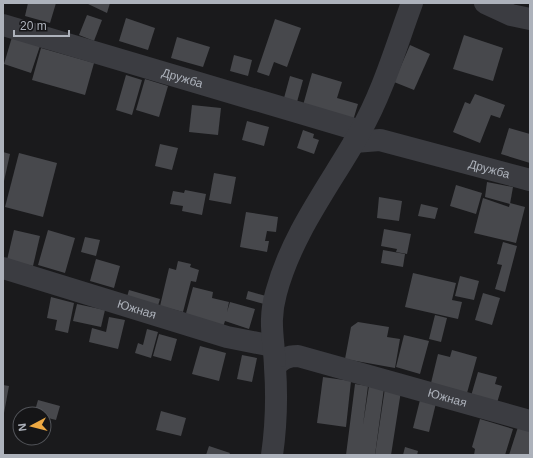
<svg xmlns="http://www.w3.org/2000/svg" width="533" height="458" font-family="Arial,sans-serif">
<rect width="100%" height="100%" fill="#1a1a1c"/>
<!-- building -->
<g fill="#47484c">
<path d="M28 3H56L50 23 25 16Z"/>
<path d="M86 3H110L107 13Z"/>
<path d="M87 15 102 20 94 41 79 35Z"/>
<path d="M126 18 155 28 148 50 119 41Z"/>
<path d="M275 19 301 28 287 67 274 62 269 76 257 72Z"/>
<path d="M464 35 503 48 493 81 453 69Z"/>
<path d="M12 37 40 46 31 73 4 64Z"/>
<path d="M177 37 210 47 203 67 171 58Z"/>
<path d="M410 45 430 54 414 90 394 82Z"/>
<path d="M41 48 94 63 85 95 32 80Z"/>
<path d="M234 55 252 60 248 76 230 71Z"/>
<path d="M312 73 342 82 337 98 358 104 352 124 302 109Z"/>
<path d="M126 75 142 80 132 115 116 110Z"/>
<path d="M290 76 303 80 297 102 284 98Z"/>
<path d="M145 79 168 86 159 117 136 110Z"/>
<path d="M475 94 505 105 500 118 491 115 480 143 453 132 465 102 470 104Z"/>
<path d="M192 105 221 108 218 135 189 132Z"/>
<path d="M247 121 269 127 264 146 242 140Z"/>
<path d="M509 128 530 134V163L501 154Z"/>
<path d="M303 130 314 134 313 138 319 140 314 154 297 148Z"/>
<path d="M160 144 178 148 172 170 155 166Z"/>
<path d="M3 152 10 154 4 181H3Z"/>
<path d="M19 153 57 163 43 217 5 207Z"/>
<path d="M214 173 236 177 231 204 209 200Z"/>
<path d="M487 182 513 187 510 204 485 197Z"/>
<path d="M456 185 482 193 476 214 450 206Z"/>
<path d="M185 190 206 194 202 215 182 211 183 206 170 204 173 191 184 193Z"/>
<path d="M379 197 402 201 399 221 377 218Z"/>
<path d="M483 198 509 207 510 203 525 207 516 243 474 233Z"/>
<path d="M421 204 438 208 435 219 418 216Z"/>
<path d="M246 212 278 217 276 232 267 231 265 241H269L267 252 240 247Z"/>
<path d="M384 229 411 234 407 254 396 252 397 249 381 246Z"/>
<path d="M14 230 40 236 33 266 7 260Z"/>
<path d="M48 230 75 238 65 273 38 265Z"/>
<path d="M85 237 100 240 96 256 81 252Z"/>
<path d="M503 242 517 246 505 292 495 289 502 265 497 264Z"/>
<path d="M383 250 405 254 403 267 381 263Z"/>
<path d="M96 259 120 266 114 288 90 281Z"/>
<path d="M178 261 191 264 190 267 199 270 196 282 191 281 183 312 160 306 169 268 176 270Z"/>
<path d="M413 273 456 283 452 300 462 302 458 319 405 307Z"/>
<path d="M460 276 479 281 474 300 455 296Z"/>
<path d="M193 287 213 292 212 298 229 302 227 312 230 302 255 309 249 329 225 321 223 327 185 317Z"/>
<path d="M129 290 160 299 157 309 126 300Z"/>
<path d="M248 291 266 296 264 304 246 299Z"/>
<path d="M483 293 500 298 492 325 475 320Z"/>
<path d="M51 297 74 303 68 333 55 330 57 320 47 318Z"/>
<path d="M77 304 105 310 101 327 73 321Z"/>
<path d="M435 315 447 318 441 342 429 339Z"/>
<path d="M109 317 125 320 118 349 89 342 92 328 106 332Z"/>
<path d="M358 322 389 327 387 337 400 339 395 368 345 359 351 327Z"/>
<path d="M147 329 158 332 151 358 135 353 138 343 143 345Z"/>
<path d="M159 334 177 339 171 361 153 356Z"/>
<path d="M404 335 429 341 420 374 396 367Z"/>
<path d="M200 346 226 353 219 381 192 374Z"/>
<path d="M452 350 477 357 467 393 431 383 438 354 450 357Z"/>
<path d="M242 355 257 358 252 382 237 379Z"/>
<path d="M478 372 497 377 495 384 502 386 497 403 471 396Z"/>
<path d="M323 377 351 381 346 427 317 423Z"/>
<path d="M355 384 368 386 363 425 369 386 384 388 375 455H346Z"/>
<path d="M3 385 9 386 4 413H3Z"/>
<path d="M385 388 401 391 391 455H375Z"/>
<path d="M38 400 60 406 56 420 48 418 45 429 44 414H34Z"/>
<path d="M420 400 436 403 429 432 413 428Z"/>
<path d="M161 411 186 418 181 436 156 430Z"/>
<path d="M480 419 513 429 505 455H474L475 449 472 447Z"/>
<path d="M518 427 530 431V455H509Z"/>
<path d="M209 446 230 453 229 455H206Z"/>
<path d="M405 447 418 451 417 455H403Z"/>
</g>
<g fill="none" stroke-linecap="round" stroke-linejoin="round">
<!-- minor -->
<g stroke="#3b3c41" stroke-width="22">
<path d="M485 3 511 15 530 19"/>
<path id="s1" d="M3 25 361 131"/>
<path id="s2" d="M354 142 380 140 530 180"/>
<path id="s3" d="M3 268 227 337 273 346"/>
<path id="s4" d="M275 366C283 359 287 356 298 356L530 421"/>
<path d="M272 455C276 427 277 396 275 367 274 338 268 322 276 293 292 233 330 185 360 132 383 92 396 46 412 3"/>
</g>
</g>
<g text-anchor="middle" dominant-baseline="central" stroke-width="3.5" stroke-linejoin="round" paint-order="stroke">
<!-- street labels -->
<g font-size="12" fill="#adb2bb" stroke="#151517">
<text stroke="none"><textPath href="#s1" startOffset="187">Дружба</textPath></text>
<text stroke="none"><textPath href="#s2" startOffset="139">Дружба</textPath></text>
<text stroke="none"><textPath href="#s3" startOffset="140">Южная</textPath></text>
<text stroke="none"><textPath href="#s4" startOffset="181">Южная</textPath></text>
</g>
</g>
<!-- border -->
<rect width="533" height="458" fill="none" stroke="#adb2bb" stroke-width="8"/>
<!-- north arrow -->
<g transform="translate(32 426) rotate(263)"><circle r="19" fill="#151517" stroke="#525459"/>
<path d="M0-3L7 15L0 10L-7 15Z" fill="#eca842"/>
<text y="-6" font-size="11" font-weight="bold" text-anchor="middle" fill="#adb2bb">N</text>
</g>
<!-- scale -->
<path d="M14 30v6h55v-6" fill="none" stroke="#adb2bb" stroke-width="2"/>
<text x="20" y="30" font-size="12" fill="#adb2bb" stroke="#151517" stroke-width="3" paint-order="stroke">20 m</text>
</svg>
